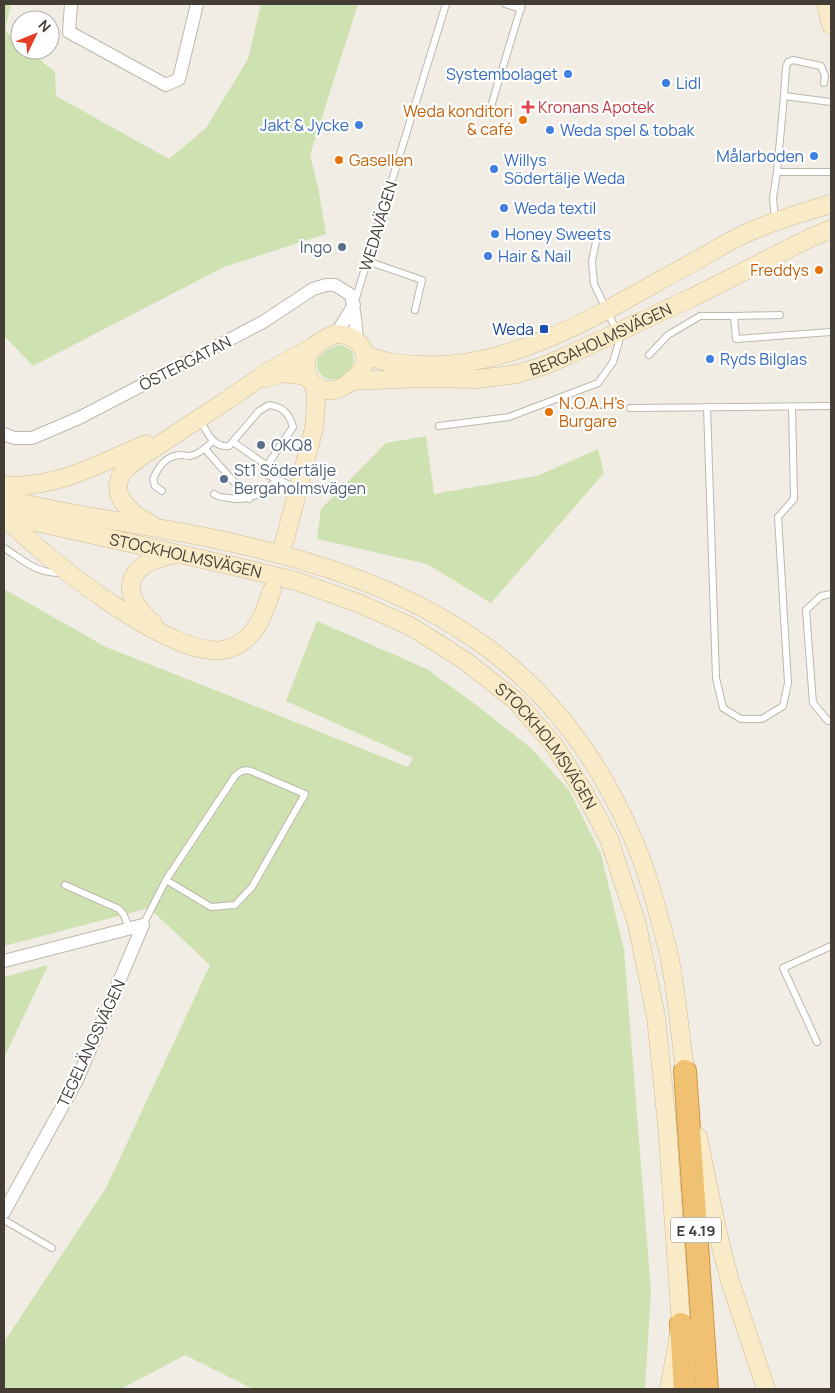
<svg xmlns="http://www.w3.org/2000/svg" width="835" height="1393" font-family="Manrope,sans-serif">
<rect width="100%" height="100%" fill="#f1ede5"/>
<!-- green -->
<g fill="#cee2b1">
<path d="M4 4H11L5 31 20 44V50H28L55 72 56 96 169 159 206 128 248 59 261 4H358L310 155 318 187 326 234 224 267 33 366 4 336Z"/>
<path d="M338 345C368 348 350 383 329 379 318 377 313 363 321 355 325 350 333 347 338 345Z"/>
<path d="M426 436 434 494 537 476 598 449 604 473 491 603 427 564 317 539 321 509 386 443Z"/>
<path d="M4 589 106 647 408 767 413 758 286 701 317 621 427 669 475 704 531 748 569 790 601 854 624 950 651 1291 645 1389H253L185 1355 121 1389H4V1342L106 1188 210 965 149 908 4 946Z"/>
<path d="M48 965 4 1058V977Z"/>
</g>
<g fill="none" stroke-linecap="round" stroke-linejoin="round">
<defs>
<g id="lane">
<path d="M505 4 521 9"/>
<path d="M784 96 786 67 788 62 793 60 821 66 825 76 824 83"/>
<path d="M489 113 522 4"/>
<path d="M777 172 784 96 831 102"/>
<path d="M775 220 773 198 777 172H831"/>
<path d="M367 261 422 280 415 310"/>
<path d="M355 301 446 4"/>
<path d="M734 316 780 315"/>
<path d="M649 355 668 335 700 316H734L736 339 831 332"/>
<path d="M707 407 716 678 723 708 741 719H762L783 706 788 683 778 517 794 499 792 407"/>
<path d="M630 408 831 406"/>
<path d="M200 420C207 432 213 448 229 446L259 411 269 405C283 407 289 413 293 427L264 470 267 475 297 488"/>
<path d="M439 426 509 417 598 383 613 362 620 338 594 284 592 261 598 232"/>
<path d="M233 442 266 465"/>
<path d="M205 449 249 499"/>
<path d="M162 491 155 486 153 479C159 466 166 455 182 455 184 455 187 456 190 456 199 454 207 447 213 441"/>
<path d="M214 494C219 498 223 497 229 498 249 502 263 493 277 480"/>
<path d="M4 548C25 561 36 574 63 573"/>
<path d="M831 594 821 596 806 610 813 703 828 721H831"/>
<path d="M65 885 119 909 124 915 129 928"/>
<path d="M143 925 166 880 235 776C240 771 244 769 251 771L305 794 252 887 235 905 211 907 166 880"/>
<path d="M817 1042 783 968 831 946"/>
<path d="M4 1220 52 1248"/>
</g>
<g id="street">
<path d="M71 4 69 32 166 85 179 79 197 4"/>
<path d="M335 334 341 326 354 305"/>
<path d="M4 434 14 438H32L79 418 263 322 313 289 326 285H335L351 295 355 318 357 340"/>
<path d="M4 961 143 925"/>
<path d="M4 1212 77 1080 143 925"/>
</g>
<g id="secondary">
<path d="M826 4 831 25"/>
<path d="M335 334C351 334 364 342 366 360 363 369 358 376 350 382 320 406 293 373 312 349 317 342 326 338 335 334Z"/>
<path d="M365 354C383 363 401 364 420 365 519 370 615 304 699 259 715 250 732 239 749 232 776 220 803 212 831 204"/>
<path d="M266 378 283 373 308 376"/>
<path id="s1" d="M352 381 419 378 478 379 517 374 543 366 569 355 691 298 810 238 831 229"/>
<path d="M4 486C62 487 95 465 146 444"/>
<path d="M4 498C56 513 109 519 162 529 199 535 235 543 271 552 437 594 559 670 630 832 647 869 657 908 667 947 678 991 679 1037 687 1082"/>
<path id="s2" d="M4 515 251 570 296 581 358 603 410 626 464 660 515 700 554 745 584 792 609 839 637 924 656 1017 667 1125 681 1324 669 1389"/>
<path d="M4 515C38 554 176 664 228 649 255 641 264 614 272 590"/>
<path d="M151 524 135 515 122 501 119 494 118 485 120 478 124 470 142 456 226 401 269 371 313 347"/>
<path d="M284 543 314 428 316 404 315 385"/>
<path d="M153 623C116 592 127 563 173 555"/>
<path d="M698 1137 720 1243 730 1281 766 1389"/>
</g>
<g id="highway">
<path d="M685 1071 707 1389"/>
<path d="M681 1324 685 1389"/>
</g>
</defs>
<!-- lane casing -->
<use href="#lane" stroke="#beb7ac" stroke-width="8"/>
<!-- street casing -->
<use href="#street" stroke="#beb7ac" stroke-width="14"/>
<!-- secondary casing -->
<use href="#secondary" stroke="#cdbd98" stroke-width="19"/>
<!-- highway casing -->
<use href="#highway" stroke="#ce9642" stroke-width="24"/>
<!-- lane -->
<use href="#lane" stroke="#fff" stroke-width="6"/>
<!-- street -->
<use href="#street" stroke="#fff" stroke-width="12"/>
<!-- secondary -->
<use href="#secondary" stroke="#f9ebc7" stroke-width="18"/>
<!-- highway -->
<use href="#highway" stroke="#f0c171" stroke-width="22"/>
</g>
<!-- markers -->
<g fill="#3f7fe0" stroke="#fff" stroke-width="2">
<circle cx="568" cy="74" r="5"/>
<circle cx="666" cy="83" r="5"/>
<circle cx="359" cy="125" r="5"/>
<circle cx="550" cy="130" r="5"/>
<circle cx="814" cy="156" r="5"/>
<circle cx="494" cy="169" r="5"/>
<circle cx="504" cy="208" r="5"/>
<circle cx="495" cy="234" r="5"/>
<circle cx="488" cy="256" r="5"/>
<circle cx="710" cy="359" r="5"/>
</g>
<path fill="#e0444e" stroke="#fff" stroke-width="2" d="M525.5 99.5h5v5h5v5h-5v5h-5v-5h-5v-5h5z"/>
<g fill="#e8710a" stroke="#fff" stroke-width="2">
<circle cx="523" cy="120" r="5"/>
<circle cx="339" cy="160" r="5"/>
<circle cx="819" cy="270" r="5"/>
<circle cx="549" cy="412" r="5"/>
</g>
<g fill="#5c6f8a" stroke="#fff" stroke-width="2">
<circle cx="342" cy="247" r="5"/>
<circle cx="261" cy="445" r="5"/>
<circle cx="224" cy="479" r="5"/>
</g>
<rect fill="#1a4fb4" stroke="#fff" stroke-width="2" x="539" y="324" width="10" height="10" rx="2.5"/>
<g text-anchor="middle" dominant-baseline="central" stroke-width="4.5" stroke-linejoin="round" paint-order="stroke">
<!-- shield labels -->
<rect fill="#fff" stroke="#7b7772" stroke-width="1" x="671" y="1217.5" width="50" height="25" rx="4"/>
<g font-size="15" font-weight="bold" fill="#433d35">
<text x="696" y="1230">E 4.19</text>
</g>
<!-- shop labels -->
<g font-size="16" fill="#366cbe" stroke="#fff" text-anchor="start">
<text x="558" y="74" text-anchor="end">Systembolaget</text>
<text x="676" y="83">Lidl</text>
<text x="349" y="125" text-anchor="end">Jakt &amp; Jycke</text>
<text x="560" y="130">Weda spel &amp; tobak</text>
<text x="804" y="156" text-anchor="end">Målarboden</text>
<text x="504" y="160">Willys<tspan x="504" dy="18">Södertälje Weda</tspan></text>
<text x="514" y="208">Weda textil</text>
<text x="505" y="234">Honey Sweets</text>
<text x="498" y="256">Hair &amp; Nail</text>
<text x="720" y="359">Ryds Bilglas</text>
</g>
<!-- health labels -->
<g font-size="16" fill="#be3a42" stroke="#fff" text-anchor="start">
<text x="538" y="107">Kronans Apotek</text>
</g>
<!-- food labels -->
<g font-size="16" fill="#c56008" stroke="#fff" text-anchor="end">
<text x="513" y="111">Weda konditori<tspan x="513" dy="18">&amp; café</tspan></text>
<text x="349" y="160" text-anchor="start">Gasellen</text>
<text x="809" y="270">Freddys</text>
<text x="559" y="403" text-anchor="start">N.O.A.H’s<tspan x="559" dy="18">Burgare</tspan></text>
</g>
<!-- street labels -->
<g font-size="16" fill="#433d35" stroke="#fff">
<text transform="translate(378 226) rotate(-73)">WEDAVÄGEN</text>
<text stroke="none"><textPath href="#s1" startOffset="256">BERGAHOLMSVÄGEN</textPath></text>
<text transform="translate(185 363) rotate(-27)">ÖSTERGATAN</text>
<text stroke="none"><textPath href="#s2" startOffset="186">STOCKHOLMSVÄGEN</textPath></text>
<text stroke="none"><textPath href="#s2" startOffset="606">STOCKHOLMSVÄGEN</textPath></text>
<text transform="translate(91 1043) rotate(-65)">TEGELÄNGSVÄGEN</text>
</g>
<!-- service labels -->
<g font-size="16" fill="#4e5e75" stroke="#fff" text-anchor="start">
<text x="332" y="247" text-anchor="end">Ingo</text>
<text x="271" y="445">OKQ8</text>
<text x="234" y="470">St1 Södertälje<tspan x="234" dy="18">Bergaholmsvägen</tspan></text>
</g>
<!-- transit labels -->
<g font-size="16" fill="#164399" stroke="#fff" text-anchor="end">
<text x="534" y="329">Weda</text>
</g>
</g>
<!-- border -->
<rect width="835" height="1393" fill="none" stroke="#433d35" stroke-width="10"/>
<!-- north arrow -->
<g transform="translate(35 35) rotate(47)"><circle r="24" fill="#ffffff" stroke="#b4b1ae"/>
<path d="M0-4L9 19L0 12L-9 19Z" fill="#e53e28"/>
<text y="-8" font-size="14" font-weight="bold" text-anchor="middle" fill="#433d35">N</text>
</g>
</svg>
